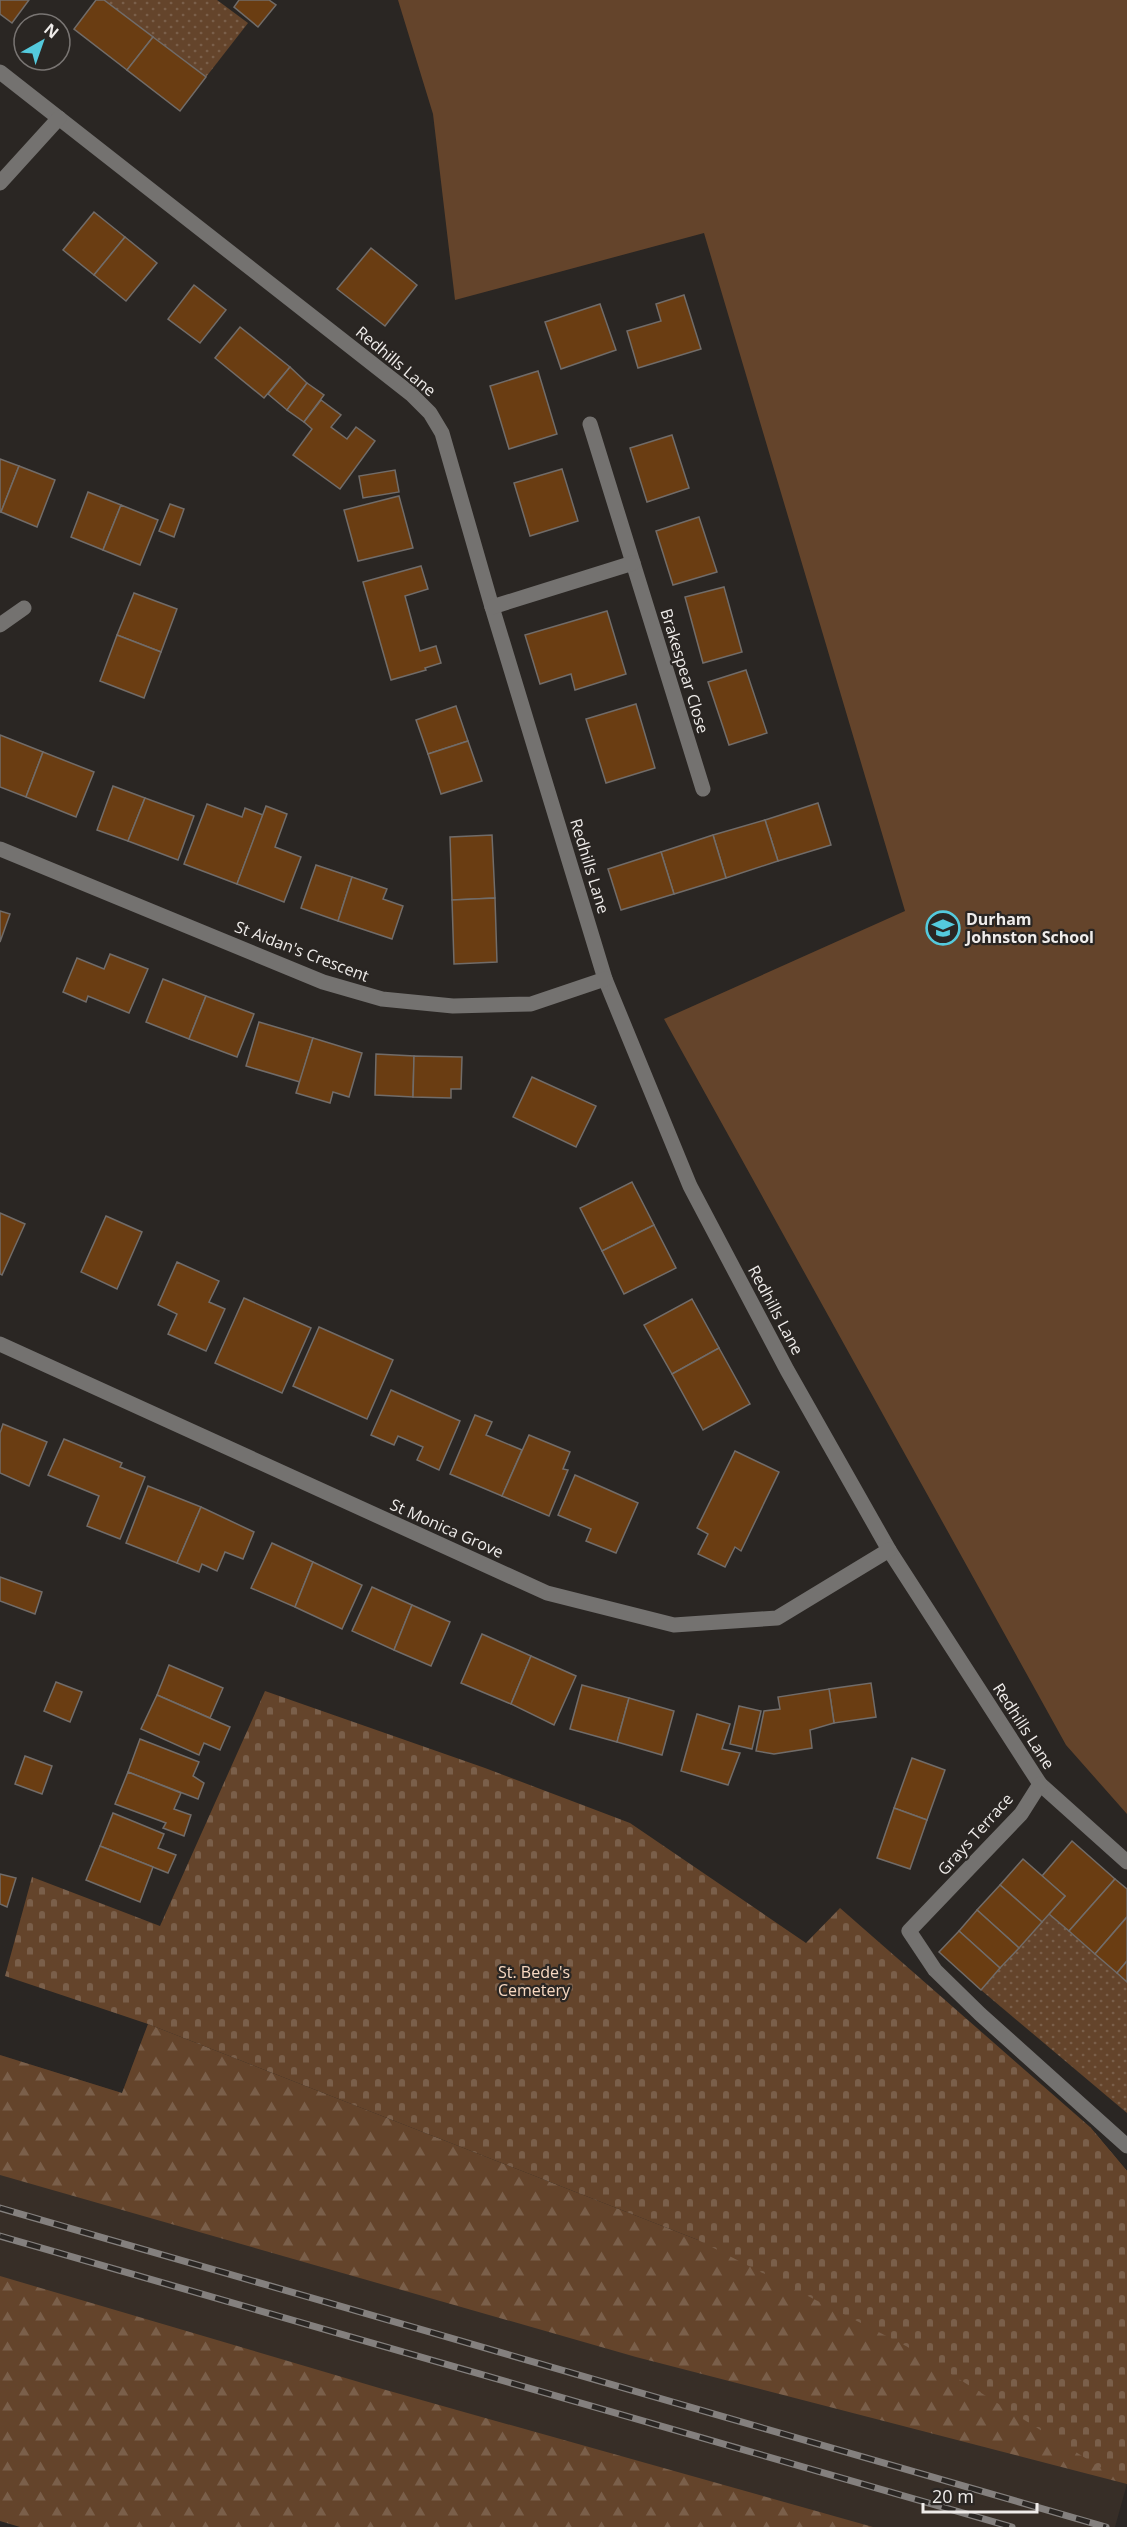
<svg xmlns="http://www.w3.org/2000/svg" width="1127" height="2527" font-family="'Open Sans',sans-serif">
<defs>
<pattern id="grass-dots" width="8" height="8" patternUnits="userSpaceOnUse" patternTransform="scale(1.5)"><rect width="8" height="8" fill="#64442b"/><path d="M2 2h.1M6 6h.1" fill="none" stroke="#7a5f4a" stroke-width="1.8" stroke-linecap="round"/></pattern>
<pattern id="forest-firs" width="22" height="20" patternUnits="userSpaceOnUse" patternTransform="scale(1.5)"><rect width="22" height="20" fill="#64442b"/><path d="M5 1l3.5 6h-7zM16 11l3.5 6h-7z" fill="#7a5f4a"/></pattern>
<pattern id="cemetery-stones" width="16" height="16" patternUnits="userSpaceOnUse" patternTransform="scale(1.5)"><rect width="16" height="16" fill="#64442b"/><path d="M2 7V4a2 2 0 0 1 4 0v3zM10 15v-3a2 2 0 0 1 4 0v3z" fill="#7a5f4a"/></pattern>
</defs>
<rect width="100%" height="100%" fill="#2a2623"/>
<!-- built -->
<path fill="#372e27" d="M148 2024 698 2240 1127 2484 1115 2527H181L0 2471V2055L122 2093Z"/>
<!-- grass -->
<g fill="url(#grass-dots)">
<path d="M104 0H217L248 23 206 77Z"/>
<path d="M1049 1914 1127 1982V2113L981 1990Z"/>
</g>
<!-- forest -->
<g fill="url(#forest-firs)">
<path d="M148 2024 698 2240 1090 2127 1127 2171V2484L636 2357 0 2175V2055L122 2093Z"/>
<path d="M0 2276 386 2390 873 2527H20L0 2521Z"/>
</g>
<!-- cemetery -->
<path fill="url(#cemetery-stones)" d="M265 1691 485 1768 630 1823 806 1943 840 1908 1090 2127 1127 2171V2484L906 2346 698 2240 148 2024 5 1976 32 1877 160 1926Z"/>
<!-- park -->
<path fill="#64442b" d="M398 0H1127V1814L1066 1745 664 1019 905 911 704 233 455 300 433 114Z"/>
<!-- building -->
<g fill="#6a3d12" stroke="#716c69" stroke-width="1.5">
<path d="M0 0H29L12 23 0 14Z"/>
<path d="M96 0H104L153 37 127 70 74 29Z"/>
<path d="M239 0H269L276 5 258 27 234 7Z"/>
<path d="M153 37 206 77 180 111 127 70Z"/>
<path d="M94 212 125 237 94 275 63 250Z"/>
<path d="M125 237 157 263 126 301 94 275Z"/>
<path d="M371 248 417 285 385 326 337 289Z"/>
<path d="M194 285 226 310 200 343 168 319Z"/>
<path d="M684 295 701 349 638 368 627 331 661 321 656 304Z"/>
<path d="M600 304 616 350 561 369 545 322Z"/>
<path d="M240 327 290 367 264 398 215 358Z"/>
<path d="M290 367 307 383 287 410 268 394Z"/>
<path d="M538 371 557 434 509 449 490 386Z"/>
<path d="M307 383 324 395 304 422 287 410Z"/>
<path d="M321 400 341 415 331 427 347 439 356 427 375 441 340 489 293 455 312 429 304 422Z"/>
<path d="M672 435 689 488 647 502 630 448Z"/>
<path d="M0 459 19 466 1 512H0Z"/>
<path d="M19 466 55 480 37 527 1 512Z"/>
<path d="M562 469 578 521 530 536 514 483Z"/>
<path d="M395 470 399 492 363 498 359 476Z"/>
<path d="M88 492 121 505 103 550 71 537Z"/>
<path d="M399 496 413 548 358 561 344 510Z"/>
<path d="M170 504 184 509 174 537 159 531Z"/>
<path d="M121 505 158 520 140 565 103 550Z"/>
<path d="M699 517 717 572 673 585 656 531Z"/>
<path d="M421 566 428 589 405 596 420 651 436 646 441 663 425 668 426 670 391 680 363 582Z"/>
<path d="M724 587 742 652 703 663 685 597Z"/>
<path d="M134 593 177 609 161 652 117 635Z"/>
<path d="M607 611 626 674 575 690 571 674 540 684 525 635Z"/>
<path d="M117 635 161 652 144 698 100 681Z"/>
<path d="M746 670 767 733 729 745 708 682Z"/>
<path d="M636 704 655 768 606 783 586 719Z"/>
<path d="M456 706 468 741 428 754 416 720Z"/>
<path d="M0 735 43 752 26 797 0 787Z"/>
<path d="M468 741 482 781 441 794 428 754Z"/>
<path d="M43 752 94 772 76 817 26 797Z"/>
<path d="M113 786 145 798 128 841 97 830Z"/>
<path d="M145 798 194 816 178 860 128 841Z"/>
<path d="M818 803 831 845 778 861 765 820Z"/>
<path d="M207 804 242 817 245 808 263 815 237 884 184 864Z"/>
<path d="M266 806 287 814 275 847 301 857 284 902 237 884Z"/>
<path d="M765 820 778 861 726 878 713 835Z"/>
<path d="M492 835 495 898 452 900 450 837Z"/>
<path d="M713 835 726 878 674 894 661 852Z"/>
<path d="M661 852 674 894 621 910 608 869Z"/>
<path d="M316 865 352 877 338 921 301 908Z"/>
<path d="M352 877 387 889 383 899 403 906 392 939 338 921Z"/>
<path d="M495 898 497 962 454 964 452 900Z"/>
<path d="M0 911 10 914 0 942Z"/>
<path d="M110 954 148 969 129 1013 88 996 86 1002 63 992 77 958 104 969Z"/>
<path d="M163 979 206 996 189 1039 146 1022Z"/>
<path d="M206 996 254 1014 237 1057 189 1039Z"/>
<path d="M259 1022 313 1038 300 1082 246 1066Z"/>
<path d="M313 1038 362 1053 349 1097 333 1092 330 1103 296 1093Z"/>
<path d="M376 1054 414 1056 413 1097 375 1095Z"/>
<path d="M414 1056 462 1057 461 1089H451V1098L413 1097Z"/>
<path d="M532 1077 596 1106 576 1147 513 1117Z"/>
<path d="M632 1182 654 1225 602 1251 580 1208Z"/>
<path d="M0 1213 25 1224 2 1275 0 1274Z"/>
<path d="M106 1216 142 1232 117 1289 81 1272Z"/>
<path d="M654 1225 676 1268 624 1294 602 1251Z"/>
<path d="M177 1262 219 1281 209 1302 225 1309 206 1351 168 1334 177 1314 158 1305Z"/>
<path d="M244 1298 311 1328 282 1393 215 1363Z"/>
<path d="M692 1299 719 1348 672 1374 644 1325Z"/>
<path d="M319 1327 393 1360 367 1419 293 1386Z"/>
<path d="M719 1348 750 1404 703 1430 672 1374Z"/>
<path d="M391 1390 460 1421 439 1470 417 1460 423 1447 398 1436 394 1445 371 1435Z"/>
<path d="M475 1415 492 1422 486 1435 522 1450 502 1496 450 1474Z"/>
<path d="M3 1424 47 1442 29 1486 0 1473V1433Z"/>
<path d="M529 1435 570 1452 563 1469 568 1470 549 1516 502 1496Z"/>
<path d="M64 1439 122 1463 120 1467 145 1477 120 1539 87 1526 99 1496 48 1475Z"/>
<path d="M735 1451 779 1472 741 1551 735 1547 725 1567 698 1554 708 1534 697 1528Z"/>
<path d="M575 1475 638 1503 616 1553 586 1541 591 1529 558 1515Z"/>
<path d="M148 1486 201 1507 177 1563 126 1543Z"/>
<path d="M201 1507 254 1532 243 1559 225 1552 217 1571 202 1564 199 1572 177 1563Z"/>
<path d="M272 1543 313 1562 295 1607 251 1588Z"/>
<path d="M313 1562 362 1585 342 1629 295 1607Z"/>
<path d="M0 1577 42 1592 35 1614 0 1601Z"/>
<path d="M372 1587 412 1605 394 1650 352 1631Z"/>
<path d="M412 1605 450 1622 431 1666 394 1650Z"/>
<path d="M482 1634 531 1656 511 1704 461 1683Z"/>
<path d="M531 1656 576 1676 554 1725 511 1704Z"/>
<path d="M169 1665 223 1688 210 1718 157 1695Z"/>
<path d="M56 1682 82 1692 70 1722 44 1711Z"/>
<path d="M871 1683 876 1717 834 1723 829 1689Z"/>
<path d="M582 1685 629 1698 617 1742 570 1729Z"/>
<path d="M829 1689 834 1723 810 1730 812 1748 774 1754 756 1751 764 1711 780 1709 778 1697Z"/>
<path d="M157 1695 230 1727 220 1750 204 1743 199 1755 141 1729Z"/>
<path d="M629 1698 674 1711 662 1755 617 1742Z"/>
<path d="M739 1706 761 1711 752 1749 730 1744Z"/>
<path d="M697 1714 730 1724 722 1749 740 1753 728 1785 681 1771Z"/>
<path d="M140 1739 199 1762 193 1776 204 1783 198 1799 128 1772Z"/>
<path d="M25 1756 52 1766 42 1794 15 1784Z"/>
<path d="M912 1758 945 1770 927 1820 894 1808Z"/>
<path d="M128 1772 181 1793 174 1809 191 1815 184 1836 163 1828 166 1823 115 1804Z"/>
<path d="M894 1808 927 1820 910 1869 877 1858Z"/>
<path d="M113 1813 164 1834 158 1848 176 1855 168 1873 100 1846Z"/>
<path d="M1072 1841 1115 1879 1069 1931 1049 1914 1065 1896 1042 1876Z"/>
<path d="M100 1846 153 1867 140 1902 86 1880Z"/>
<path d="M1023 1859 1065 1896 1042 1922 1000 1885Z"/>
<path d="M0 1874 16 1878 7 1907 0 1904Z"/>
<path d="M1115 1879 1127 1889V1917L1095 1954 1069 1931Z"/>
<path d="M1000 1885 1042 1922 1019 1948 977 1910Z"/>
<path d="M977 1910 1019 1948 1000 1968 959 1931Z"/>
<path d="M1127 1917V1961L1117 1973 1095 1954Z"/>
<path d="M959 1931 1000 1968 981 1990 939 1952Z"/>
<path d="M1127 1961V1982L1117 1973Z"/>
</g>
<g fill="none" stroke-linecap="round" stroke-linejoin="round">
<!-- minor -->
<g stroke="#747270" stroke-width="15">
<path d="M0 72 411 394 430 413 442 433 492 607 605 979 690 1186 787 1370 889 1550 1040 1784 1127 1862"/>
<path d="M0 183 59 118"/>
<path d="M590 424 703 789"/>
<path d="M492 607 633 563"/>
<path d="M0 625 24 608"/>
<path d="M0 849 323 982 382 999 453 1006 531 1004 605 979"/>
<path d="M0 1344 547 1593 674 1625 777 1618 889 1550"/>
<path d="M1040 1784 1021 1814 909 1931 935 1970 980 2014 1127 2146"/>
</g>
<defs>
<g id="rail">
<path d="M0 2208 1106 2527"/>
<path d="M0 2236 1012 2527"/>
</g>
</defs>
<!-- rail casing -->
<use href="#rail" stroke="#84807e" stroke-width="7"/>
<!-- rail -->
<use href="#rail" stroke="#2a2623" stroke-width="4.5" stroke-dasharray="14" stroke-linecap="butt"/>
</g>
<!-- icons -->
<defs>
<symbol id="school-ring" viewBox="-11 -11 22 22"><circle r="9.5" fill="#2a2623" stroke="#54cadd" stroke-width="1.5"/><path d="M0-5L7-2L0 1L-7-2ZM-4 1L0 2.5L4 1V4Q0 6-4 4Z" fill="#54cadd"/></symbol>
</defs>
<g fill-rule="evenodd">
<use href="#school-ring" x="924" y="909" width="38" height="38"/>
</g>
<g text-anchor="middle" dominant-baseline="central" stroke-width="4.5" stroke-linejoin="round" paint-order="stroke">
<!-- street labels -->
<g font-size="16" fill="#efecea" stroke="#2a2623">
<text transform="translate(396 361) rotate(40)">Redhills Lane</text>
<text transform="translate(685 671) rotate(73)">Brakespear Close</text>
<text transform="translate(590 866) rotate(73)">Redhills Lane</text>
<text transform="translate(302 951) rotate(21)">St Aidan's Crescent</text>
<text transform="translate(776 1310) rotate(62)">Redhills Lane</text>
<text transform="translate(447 1528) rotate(24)">St Monica Grove</text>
<text transform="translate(1024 1726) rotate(57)">Redhills Lane</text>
<text transform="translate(975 1834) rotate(-48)">Grays Terrace</text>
</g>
<!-- poi labels -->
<g font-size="16" font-weight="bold" fill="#efecea" stroke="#2a2623" text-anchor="start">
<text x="966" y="919">Durham<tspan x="966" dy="18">Johnston School</tspan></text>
</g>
<!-- park labels -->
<g font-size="16" fill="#f8d9c2" stroke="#2a2623">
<text x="534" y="1972">St. Bede's<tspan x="534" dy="18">Cemetery</tspan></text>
</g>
</g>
<!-- north arrow -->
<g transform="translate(42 42) rotate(40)"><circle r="28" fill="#2a2623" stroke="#797573" stroke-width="1.5"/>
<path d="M0-4.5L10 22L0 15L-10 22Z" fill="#54cadd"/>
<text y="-9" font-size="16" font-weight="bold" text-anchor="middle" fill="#efecea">N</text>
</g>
<!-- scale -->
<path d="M923 2503v9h114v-9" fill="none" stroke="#efecea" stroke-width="3"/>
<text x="932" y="2503" font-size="18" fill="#efecea" stroke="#2a2623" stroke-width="4.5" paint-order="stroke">20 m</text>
</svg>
